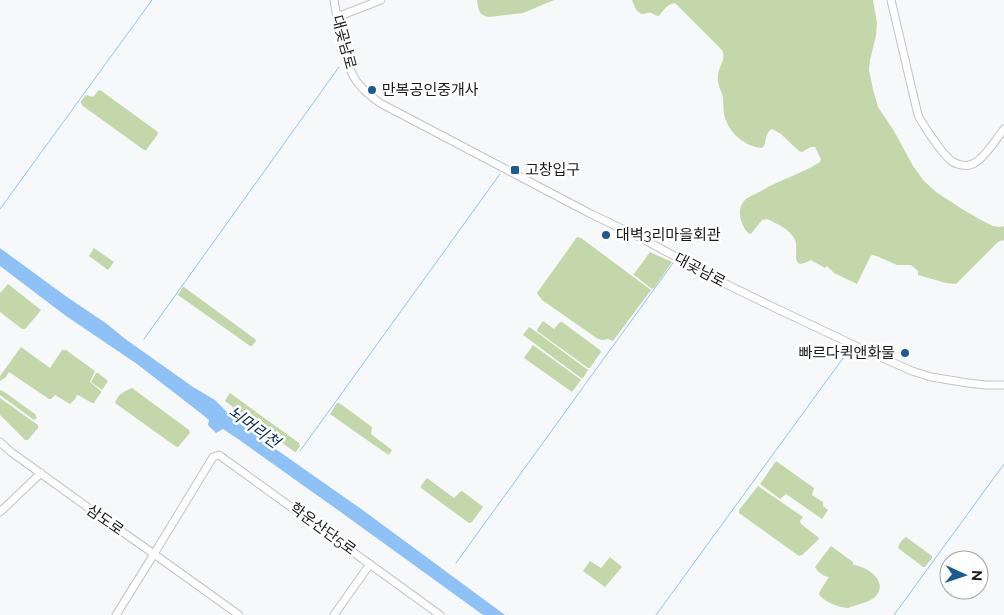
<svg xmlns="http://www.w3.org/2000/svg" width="1004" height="615" font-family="Raleway,'Noto Sans KR',sans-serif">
<rect width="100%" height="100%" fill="#f7f8fa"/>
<!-- green -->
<g fill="#c3d7ab">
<path d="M477 0H554L523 13 489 17C478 15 479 10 477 0Z"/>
<path d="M632 0H873L877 23 876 36 870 60 869 70 873 89 878 107 894 131 913 166 924 181 936 192 962 209 981 220 993 226 1000 227 1004 226V240L1000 241 997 243 956 284 946 283 918 275V271L911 265H897L874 255H872L870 257 857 284 834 273 827 266 825 268 811 260C787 273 801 248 794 238 789 229 776 223 767 219L762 220 751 234 748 233C741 226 736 210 744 201 748 196 755 195 761 191 779 180 801 174 820 162L821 159 815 147H811L802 152 799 151 781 134 772 129C766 132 766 140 764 146L762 148C743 146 728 132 724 114 723 108 724 100 722 94 720 88 717 83 718 76 718 66 727 60 722 50L675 3C667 4 663 11 659 16 656 16 654 14 651 13 648 12 645 14 642 14 636 12 634 5 632 0Z"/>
<path d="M100 90 158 132V134L146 150H144L83 106 81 103V101L86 95 93 97 98 91Z"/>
<path d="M577 237 581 238 651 290 613 341 608 339 603 340 598 339 542 300 537 293Z"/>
<path d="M94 248 114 262 108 270 89 256Z"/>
<path d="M650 252 672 262 654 288 652 289 634 275V274Z"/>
<path d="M8 284 41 310 38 314 25 329H22L0 312V293Z"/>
<path d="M183 287H184L255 339 256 341 252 346H250L178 295Z"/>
<path d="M543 321 554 329 560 322H562L600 350 601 352 590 368H588L584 365 537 331 538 328Z"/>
<path d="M529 327 531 328 588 370 583 378H581L523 335Z"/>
<path d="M533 345 580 379 581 380 572 392 524 358Z"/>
<path d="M21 347 50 368 62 350H66L95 371 90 382 101 391V393L97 398 94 403H92L78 395 76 396V398L70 404 55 395 51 399H49L9 372 5 378 0 381V376Z"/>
<path d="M96 373H98L108 381 102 390 91 382Z"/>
<path d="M132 388 189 430 190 433 178 447 175 446 115 403C117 395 124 391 132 388Z"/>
<path d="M0 390 6 393 35 414 37 418 34 420 0 395Z"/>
<path d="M230 393 299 443 300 446 296 452H295L256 425 225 401 229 394Z"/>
<path d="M0 398 38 425V428L28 440H25L0 415Z"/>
<path d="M337 403H339L342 405 372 427 371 434 392 450 389 455 384 452 330 414Z"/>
<path d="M776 461 814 488 812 495 823 502V506L828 510 822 519 786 494 780 499 760 484Z"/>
<path d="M427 478 454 498 460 492 462 491 482 506 483 507 472 522 469 523 421 488V486Z"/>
<path d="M758 486 803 517 800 521 801 524 819 538 818 540 802 555 799 556 792 551 739 513V510Z"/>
<path d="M906 537 932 556V558L925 567H923L898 548C898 545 903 538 906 537Z"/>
<path d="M831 546 853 562V565C867 566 890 582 875 597 870 602 855 605 848 608 837 607 827 603 819 595L820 591 829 577C825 577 816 571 815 567Z"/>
<path d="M610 557 622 567 605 587 583 571 590 561 601 568Z"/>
</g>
<!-- water -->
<path fill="#8ec2f6" d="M0 248 67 297 107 324 124 338 193 387 215 400 230 415 260 438 364 511 505 615H483L342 513 238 439 223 429 216 433 208 425 209 420 203 415 137 364 66 316 0 266Z"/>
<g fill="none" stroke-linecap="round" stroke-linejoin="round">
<!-- stream -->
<g stroke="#8ec2f6" stroke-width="1">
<path d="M0 209 152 0"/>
<path d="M144 339 339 67"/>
<path d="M300 451 500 174"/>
<path d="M456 563 673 263"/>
<path d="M656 615 849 350"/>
<path d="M894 615 1004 464"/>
</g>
<defs>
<g id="minor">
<path d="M334 0C338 23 343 59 355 79 361 89 370 96 380 103L591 214 641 238 728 285 771 306 858 347 912 371 931 377 968 383 986 385H1004"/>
<path d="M891 0 918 115C923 125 944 157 953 162 960 166 970 167 976 162 986 156 996 139 1004 129"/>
<path d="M337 17 381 0"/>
<path d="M0 442 11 452 97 514 154 554 116 615"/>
<path d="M0 512 41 473"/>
<path d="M239 615 154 554 213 457 219 455 440 615"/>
<path d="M334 615 370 564"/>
</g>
</defs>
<!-- minor casing -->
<use href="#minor" stroke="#c3c3c6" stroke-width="9"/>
<!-- minor -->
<use href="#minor" stroke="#fff" stroke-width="7"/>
</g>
<!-- markers -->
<g fill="#1d5a91" stroke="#fff" stroke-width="2">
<circle cx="372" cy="90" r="5"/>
<rect x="510" y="165" width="10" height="10" rx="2.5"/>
<circle cx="606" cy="235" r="5"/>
<circle cx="905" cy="353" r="5"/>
</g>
<g text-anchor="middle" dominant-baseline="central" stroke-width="5" stroke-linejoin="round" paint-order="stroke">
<!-- street labels -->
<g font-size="15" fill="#19191a" stroke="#fff">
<text transform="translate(344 42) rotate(75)">대곶남로</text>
<text transform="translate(700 270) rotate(28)">대곶남로</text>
<text transform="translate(105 520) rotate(35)">삼도로</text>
<text transform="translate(323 529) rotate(36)">학운산단5로</text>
</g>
<!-- poi labels -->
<g font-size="15" fill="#19191a" stroke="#fff" text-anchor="start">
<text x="382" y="90">만복공인중개사</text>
<text x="525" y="170">고창입구</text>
<text x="616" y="235">대벽3리마을회관</text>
<text x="895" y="353" text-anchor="end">빠르다퀵앤화물</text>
</g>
<!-- water labels -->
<g font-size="16" font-style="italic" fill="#072d4e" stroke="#fff">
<text transform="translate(254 427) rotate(36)">뇌머리천</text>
</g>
</g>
<!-- north arrow -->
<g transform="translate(964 575) rotate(93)"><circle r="24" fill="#ffffff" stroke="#a3a3a3"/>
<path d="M0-4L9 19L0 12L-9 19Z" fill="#1d5a91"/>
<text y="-8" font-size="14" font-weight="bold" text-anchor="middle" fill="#19191a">N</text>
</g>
</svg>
